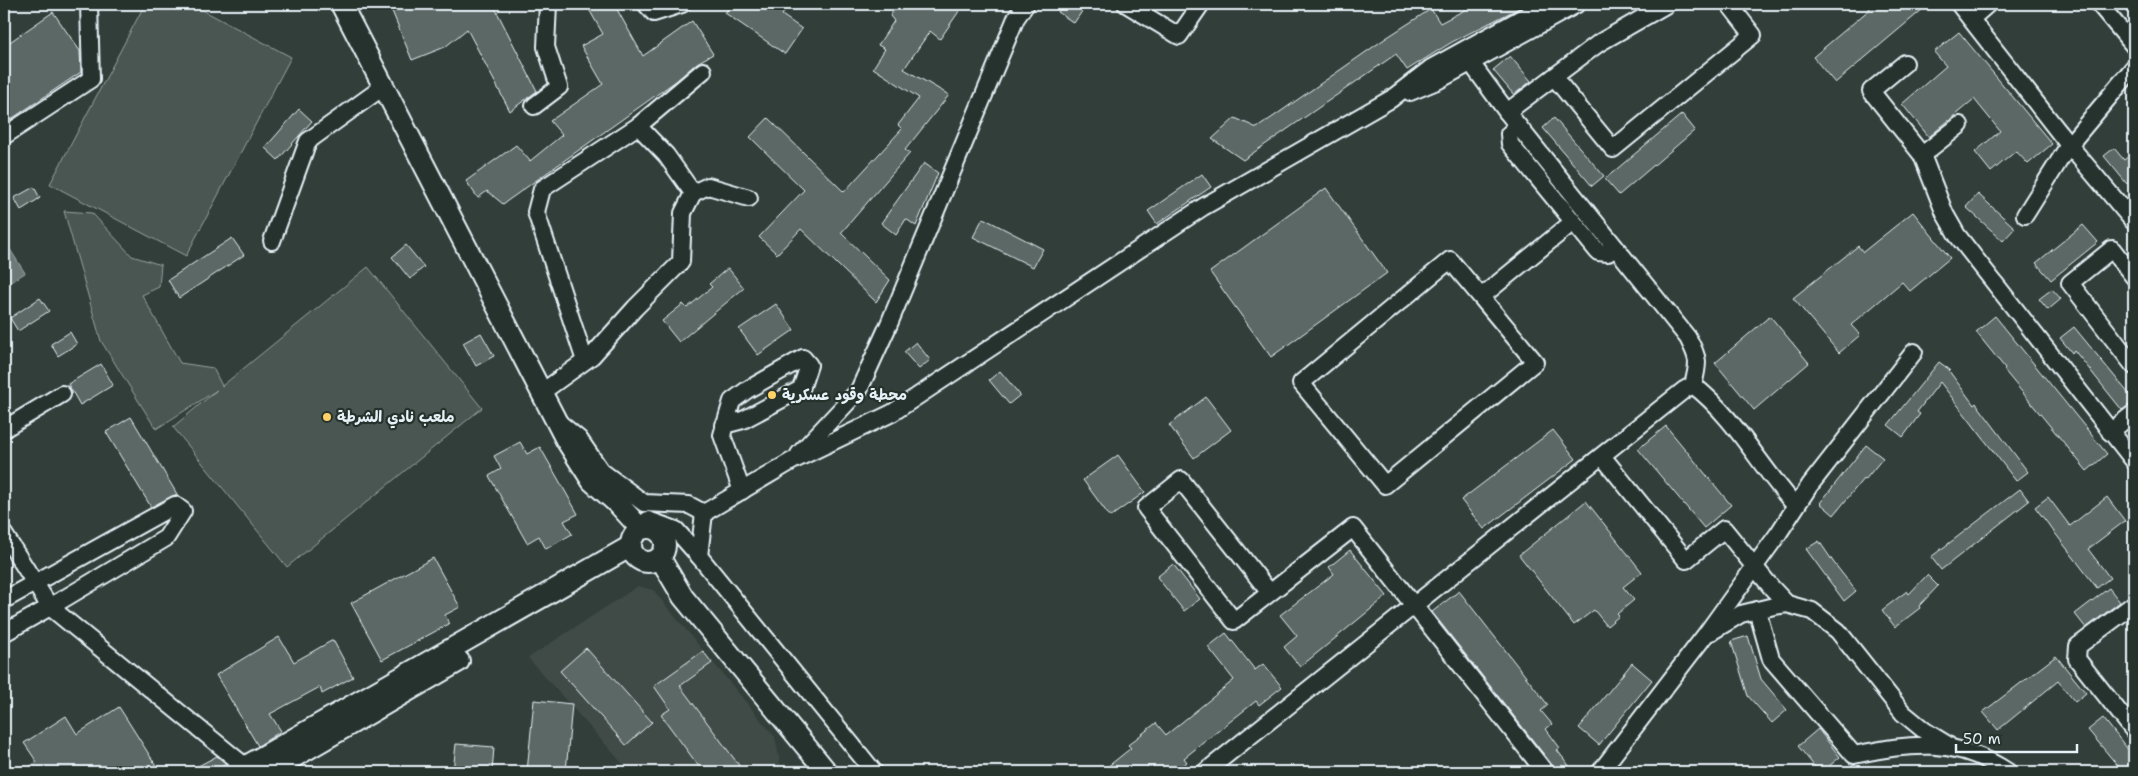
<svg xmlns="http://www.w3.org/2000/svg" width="2138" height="776" font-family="'Shantell Sans','Playpen Sans Arabic',sans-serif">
<rect width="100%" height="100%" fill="#323e39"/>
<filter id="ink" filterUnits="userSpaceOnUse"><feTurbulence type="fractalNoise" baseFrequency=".02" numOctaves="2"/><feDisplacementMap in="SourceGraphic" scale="10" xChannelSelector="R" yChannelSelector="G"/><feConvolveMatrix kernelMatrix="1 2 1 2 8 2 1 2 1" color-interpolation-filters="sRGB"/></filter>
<g filter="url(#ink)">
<!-- built -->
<path fill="#3f4b46" d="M638 586 653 590 775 737 781 767 774 772H630L528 658Z"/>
<!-- green -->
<g fill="#495651" stroke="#98a4a4">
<path d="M145 4H191L291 57 186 256 50 184Z"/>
<path d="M64 211 92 213 132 256 161 265 159 287 142 295 180 363 213 368 222 386 368 267 482 408 287 567 173 427 217 390 156 429 101 341Z"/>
</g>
<!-- water -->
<path fill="#6d7978" stroke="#9ea9ab" d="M4 240 25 273 4 286Z"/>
<!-- building -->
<g fill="#5c6865" stroke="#e8f1f8">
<path d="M410 4H493L537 91 510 111 467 29 445 47 412 60 392 11Z"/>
<path d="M586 4H614L643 56 692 21 713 54 697 63 676 81 503 204 487 191 478 198 466 181 516 145 530 161 562 135 550 121 603 84 581 46 603 34Z"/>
<path d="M731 4H778L786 9 782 15 802 29 785 54 725 13Z"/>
<path d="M898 4H964L940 39 930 31 904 69 949 95 905 150 910 153 841 233 890 280 876 302 801 229 777 254 759 237 804 190 750 137 768 118 844 192 902 129 898 125 919 98 873 68 885 49 878 45 894 21 890 16Z"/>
<path d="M1064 4H1087L1074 23 1058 12Z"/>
<path d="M1476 4H1527L1452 42 1407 70 1396 54 1243 160 1212 139 1235 118 1257 128 1386 38 1431 9 1440 23Z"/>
<path d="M1866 4H1929L1835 83 1813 57 1870 9Z"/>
<path d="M53 12 80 51 81 72 4 124V46Z"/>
<path d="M1959 32 2052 144 2028 164 2016 151 1991 172 1975 152 2000 131 1974 99 1929 137 1902 104 1946 66 1934 52Z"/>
<path d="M1510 56 1531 81 1514 95 1493 70Z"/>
<path d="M299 109 312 121 278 160 265 148Z"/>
<path d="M1682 114 1695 130 1619 195 1605 179Z"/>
<path d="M1554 118 1604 176 1592 186 1543 128Z"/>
<path d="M2114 148 2124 160 2134 152V178L2127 184 2104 156Z"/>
<path d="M924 163 938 173 916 226 906 219 896 235 881 223Z"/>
<path d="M1202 174 1211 187 1157 224 1148 211Z"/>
<path d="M34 187 40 198 21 210 14 198Z"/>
<path d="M1326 188 1387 273 1271 357 1210 272Z"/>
<path d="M1978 194 2015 228 2003 241 1966 207Z"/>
<path d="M1913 212 1950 258 1910 291 1902 282 1851 325 1860 335 1839 353 1793 298 1858 246 1863 252Z"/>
<path d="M983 218 1043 249 1033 267 973 237Z"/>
<path d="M2083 225 2098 242 2051 280 2036 263Z"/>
<path d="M232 238 244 255 179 298 168 280Z"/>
<path d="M406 245 424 267 410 279 392 257Z"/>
<path d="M728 268 744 288 679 342 662 321 683 304 687 308 712 287 709 284Z"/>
<path d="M2052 289 2061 299 2048 310 2039 299Z"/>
<path d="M40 298 49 311 18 331 10 318Z"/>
<path d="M776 304 794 330 758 355 739 329Z"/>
<path d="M1770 316 1809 363 1754 410 1715 363Z"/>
<path d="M1995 316 2107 454 2087 471 2004 370 2005 368 1976 332Z"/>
<path d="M2074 327 2134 400 2133 403 2122 410 2074 350 2072 353 2060 338Z"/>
<path d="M70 332 77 344 58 356 51 344Z"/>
<path d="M481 333 494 356 476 366 463 343Z"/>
<path d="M916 342 930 360 919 369 904 352Z"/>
<path d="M1939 362 1950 370 1949 371 1974 405 1976 403 2028 472 2016 481 1940 382 1917 412 1920 414 1903 437 1888 425Z"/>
<path d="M101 364 113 385 80 405 68 384Z"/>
<path d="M1000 371 1020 395 1009 404 989 380Z"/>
<path d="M1206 397 1231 430 1194 458 1169 425Z"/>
<path d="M131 417 177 494 151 507 106 432Z"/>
<path d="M1666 426 1731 505 1704 528 1638 449Z"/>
<path d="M1553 430 1576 459 1484 529 1461 500Z"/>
<path d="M520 442 527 454 540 447 578 514 564 521 572 534 546 549 539 536 527 543 489 476 501 469 494 456Z"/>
<path d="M1866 445 1883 458 1865 480 1863 479 1834 515 1820 503Z"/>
<path d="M1118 455 1145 492 1110 517 1083 480Z"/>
<path d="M2020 489 2029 501 1941 570 1931 557Z"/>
<path d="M2048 497 2070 526 2107 497 2125 521 2088 549 2110 578 2097 588 2035 507Z"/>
<path d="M1586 501 1642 572 1623 587 1634 600 1617 614 1619 616 1607 626 1594 610 1574 625 1519 555Z"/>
<path d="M1819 541 1834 563 1856 591 1844 601 1806 549Z"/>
<path d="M1350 550 1387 596 1300 667 1284 647 1297 636 1280 615 1334 574 1329 567Z"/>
<path d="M433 558 460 607 445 615 449 624 382 660 351 603Z"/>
<path d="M1173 564 1200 599 1184 611 1157 577Z"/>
<path d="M1927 575 1938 586 1919 606 1920 608 1895 627 1882 610 1907 591 1909 594Z"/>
<path d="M2109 588 2120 602 2086 628 2075 614Z"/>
<path d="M1459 591 1548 705 1541 711 1552 724 1546 729 1560 748 1557 750 1574 772H1555L1553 766 1432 612Z"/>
<path d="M1226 633 1255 670 1263 664 1282 687 1259 705 1256 701 1184 758 1187 762 1174 772H1101L1131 748 1128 745 1156 723 1166 735 1234 680 1208 647Z"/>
<path d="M1748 636 1761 679 1787 710 1772 723 1748 696 1731 641Z"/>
<path d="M279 637 294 662 333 640 353 677 322 694 320 687 270 714 281 731 258 746 216 675Z"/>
<path d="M586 648 652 722 626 745 560 671Z"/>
<path d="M703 651 712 663 680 686 744 772H703L661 715 670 709 654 686Z"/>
<path d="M2056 656 2086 693 2075 702 2058 681 1998 730 1983 712Z"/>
<path d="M1632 663 1652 680 1599 745 1579 728Z"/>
<path d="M534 700 572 704 566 772H527Z"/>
<path d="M119 707 157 767 148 772H21L37 762 24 743 66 716 77 734Z"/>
<path d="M2103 718 2134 757V772H2123L2088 730Z"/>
<path d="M1818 729 1840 757 1822 772H1819L1798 746Z"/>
<path d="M456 744 494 747 492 772H453Z"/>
<path d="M217 756 226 764 213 772H187Z"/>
</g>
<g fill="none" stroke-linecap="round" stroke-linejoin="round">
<defs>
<g id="minor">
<path d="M646 4 654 13 682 4"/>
<path d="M1126 4 1179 36 1201 4"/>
<path d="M1959 4 2069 145 2134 222"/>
<path d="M2099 4 2134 46"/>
<path d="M1971 19 1988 4"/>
<path d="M1905 63 1871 91 1922 155 1945 214 1957 235 2134 461"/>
<path d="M1554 77 1613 149 1753 35 1729 4"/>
<path d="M1410 92 1439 80 1577 4"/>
<path d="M534 106 559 87 546 47 548 4"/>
<path d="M1507 112 1599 43 1667 4"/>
<path d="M638 126 703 71"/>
<path d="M1518 126 1509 134 1510 144 1598 252 1608 253 1614 246"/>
<path d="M4 136 91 79 89 4"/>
<path d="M1922 155 1960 125"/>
<path d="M693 193 708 186 749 198"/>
<path d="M2025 215 2069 145 2134 67"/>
<path d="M272 241 308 141 383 87"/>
<path d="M2134 277 2112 249 2070 283 2134 366"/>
<path d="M1481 297 1450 260 1301 383 1385 485 1535 362 1481 297 1573 222"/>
<path d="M1693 385C1735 417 1760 467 1795 505"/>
<path d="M542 392 592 356 635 308 681 262 683 213 693 193 666 155 638 126 542 189 536 212 585 361"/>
<path d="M557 421 579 439 601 471 644 503 689 505 704 513"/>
<path d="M724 425 743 420 801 389 809 365 803 358 747 390 732 401 722 435 742 491"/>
<path d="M4 429 62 394"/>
<path d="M2110 432 2134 413"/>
<path d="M799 454 859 390 889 324 1016 18 1026 4"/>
<path d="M1602 456 1686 560 1724 529 1771 587 1787 604"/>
<path d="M704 513 792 461 892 413 1203 207 1391 99 1431 68 1547 4"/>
<path d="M648 520 676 530 699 556 874 772"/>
<path d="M4 534 50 607 4 633"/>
<path d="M699 556 704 513"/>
<path d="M1270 593 1181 480 1146 508 1234 621 1353 528 1545 772"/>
<path d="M4 600 175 505 183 511 166 538 50 607 246 767"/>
<path d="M2134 604 2078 646 2077 659 2134 731"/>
<path d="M1757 610 1771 659 1854 755C1912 743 1956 737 2008 772"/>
<path d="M1711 632 1741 614 1774 606 1787 604 1812 611 1838 631 1903 713 1925 731 1948 745"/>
<path d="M1205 772 1684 390 1693 385C1699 362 1699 359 1688 338L1507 112 1471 63"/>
<path d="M1600 772 1706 634 1778 534 1810 485 1914 352"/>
</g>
<g id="major">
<path d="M341 4 566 440 592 481 618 504 641 529"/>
<circle cx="648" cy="545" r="17"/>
<path d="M660 558 683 597 827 772"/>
<path d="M236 772 631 546"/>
<path d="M268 772 459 661"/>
</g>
</defs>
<!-- minor casing -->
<use href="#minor" stroke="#e8f1f8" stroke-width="20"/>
<!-- major casing -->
<use href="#major" stroke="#e8f1f8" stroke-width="24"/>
<!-- minor -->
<use href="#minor" stroke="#26332d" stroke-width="16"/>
<!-- major -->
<use href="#major" stroke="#26332d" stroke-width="20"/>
</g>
</g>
<!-- markers -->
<g fill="#ffd166" stroke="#26332d" stroke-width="2">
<circle cx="772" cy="395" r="5"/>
<circle cx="327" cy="417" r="5"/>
</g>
<g text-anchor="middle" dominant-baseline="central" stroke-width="4.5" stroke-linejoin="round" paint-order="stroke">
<!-- poi labels -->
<g font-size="15" font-weight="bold" fill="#e8f1f8" stroke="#26332d" text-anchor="start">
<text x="782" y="395">محطة وقود عسكرية</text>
<text x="337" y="417">ملعب نادي الشرطة</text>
</g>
</g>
<!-- margin -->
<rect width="2138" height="776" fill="none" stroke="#26332d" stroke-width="20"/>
<rect x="10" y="10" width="2118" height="756" fill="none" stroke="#e8f1f8" stroke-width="2" filter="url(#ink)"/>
<!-- scale -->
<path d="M1956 744v8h121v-8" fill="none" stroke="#e8f1f8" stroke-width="2.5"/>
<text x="1963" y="744" font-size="15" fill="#e8f1f8" stroke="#26332d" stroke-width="4" paint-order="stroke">50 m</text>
</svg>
